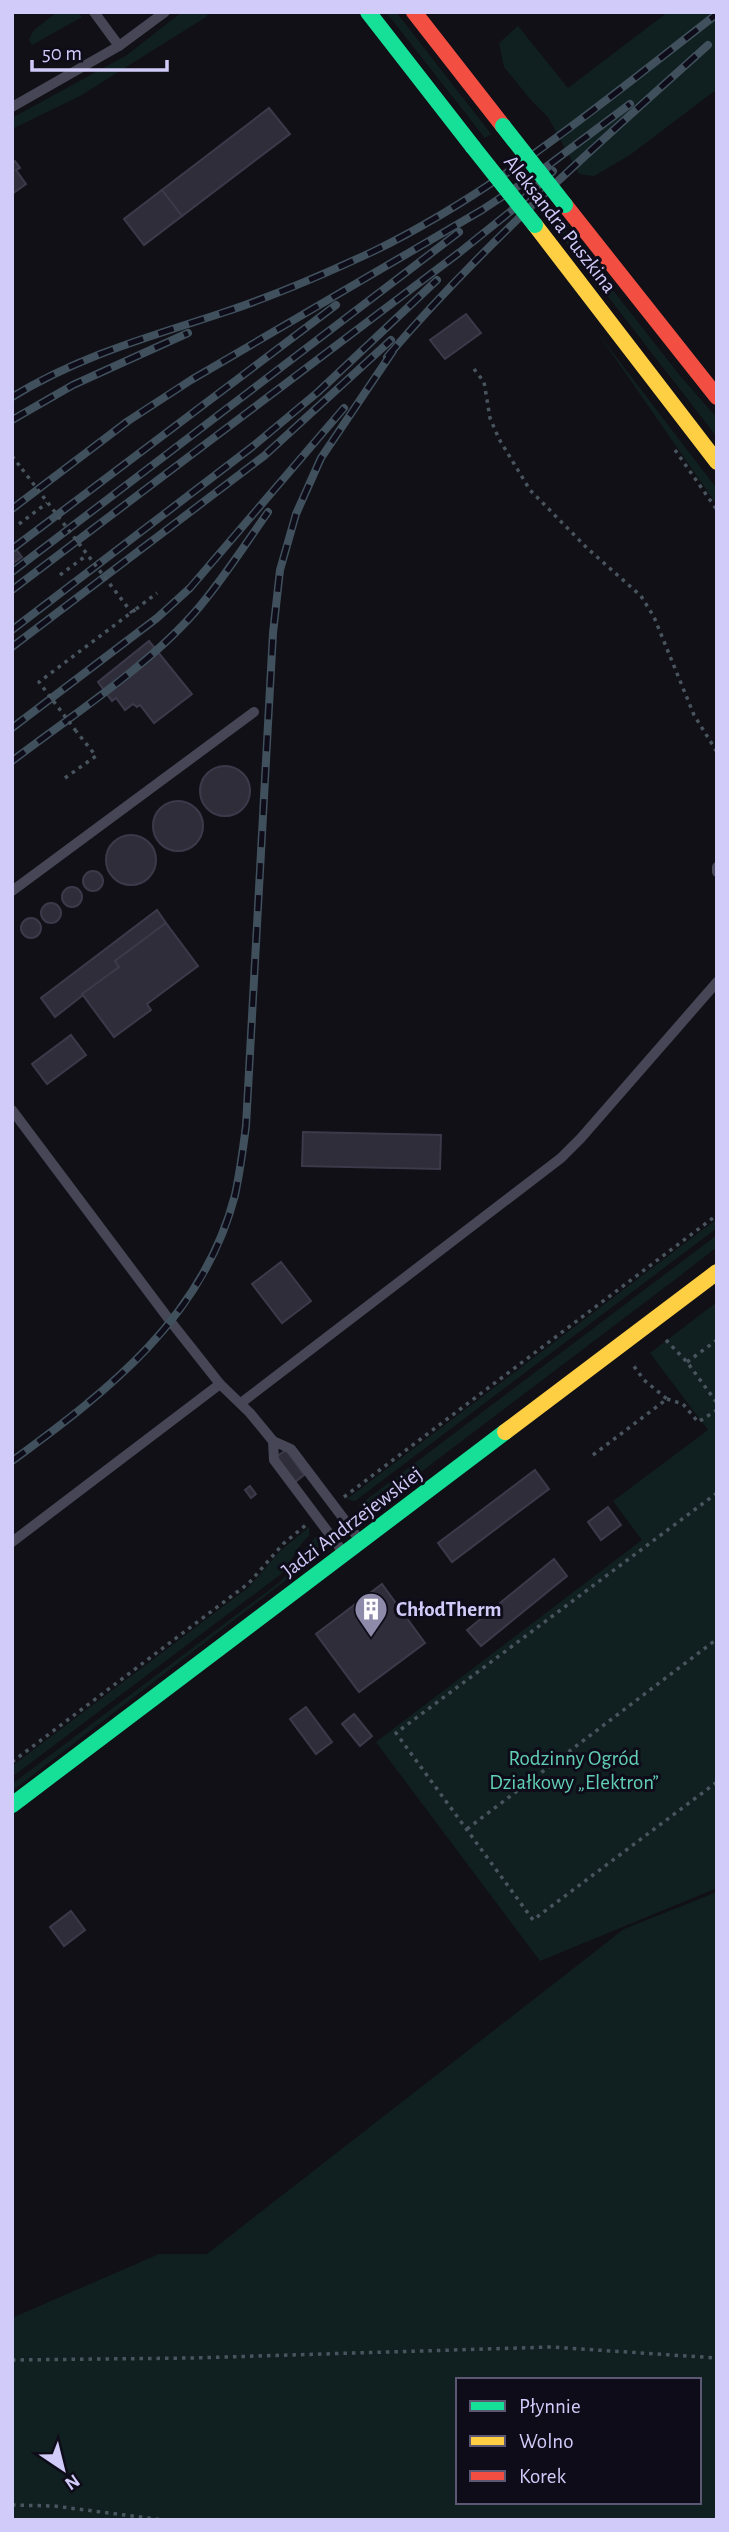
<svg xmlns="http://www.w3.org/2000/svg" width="729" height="2532" font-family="'Alegreya Sans',sans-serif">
<rect width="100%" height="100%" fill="#111016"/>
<!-- green -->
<g fill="#102020" fill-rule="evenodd">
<path d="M57 12H78L82 17 32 45 29 40 33 31Z"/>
<path d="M182 12H209L206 17 80 96 12 129V118L127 55Z"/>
<path d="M386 12H396L491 134 485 138Z"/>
<path d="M668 12H717V89L630 155 594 176 579 174 548 117 531 100 504 67 499 43 518 26 568 88Z"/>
<path d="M554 215 681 377 717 418V437L548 219Z"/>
<path d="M597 332 717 489V505Z"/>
<path d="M717 1219V1227L713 1231 355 1501 347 1499Z"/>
<path d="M717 1235V1247L681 1275 388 1497 374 1505 358 1506Z"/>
<path d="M717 1302V1888L540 1961 376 1742 642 1540 613 1501 708 1430 650 1353Z"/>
<path d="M309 1527V1536C296 1546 293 1562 281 1574L12 1777V1766L249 1587 280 1551Z"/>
<path d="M317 1536 319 1544 316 1557 12 1791V1784L280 1582C295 1568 302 1549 317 1536Z"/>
<path d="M717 1892V2520H12V2318L159 2254H207L624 1929ZM458 2380H699V2502H458Z"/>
</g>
<!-- building -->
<g fill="#2f2d39" stroke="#3c3a4a" stroke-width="2">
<path d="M269 108 290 134 182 216 162 190Z"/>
<path d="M15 161 20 168 16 170 26 184 12 194V163Z"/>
<path d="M162 190 182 216 144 245 124 219Z"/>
<path d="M466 314 481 333 445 359 430 340Z"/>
<path d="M12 544 22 557 12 564Z"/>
<path d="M149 641 192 694 154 723 140 705 137 707 133 704 125 710 116 698 112 701 98 682Z"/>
<circle cx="225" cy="791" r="25"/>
<circle cx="178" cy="826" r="25"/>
<circle cx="131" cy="860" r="25"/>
<circle cx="93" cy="881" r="10"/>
<circle cx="72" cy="897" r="10"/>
<circle cx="51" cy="913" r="10"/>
<path d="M157 910 166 923 115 961 119 967 55 1017 41 998Z"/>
<circle cx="31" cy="928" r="10"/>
<path d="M166 923 198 966 147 1004 151 1010 114 1037 82 994 119 967 115 961Z"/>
<path d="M71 1035 86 1055 47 1084 32 1064Z"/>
<path d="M303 1132 441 1135 440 1169 302 1166Z"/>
<path d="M281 1262 311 1301 282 1323 252 1284Z"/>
<path d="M286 1450 304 1475 295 1482 276 1457Z"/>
<path d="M535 1470 549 1489 452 1562 438 1543Z"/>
<path d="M250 1486 256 1494 251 1498 245 1490Z"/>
<path d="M608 1507 621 1525 601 1540 588 1522Z"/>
<path d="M554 1559 567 1576 481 1646 467 1630Z"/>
<path d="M382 1584 425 1643 359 1692 316 1634Z"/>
<path d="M306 1707 332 1742 316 1754 290 1719Z"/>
<path d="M354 1714 372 1736 360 1746 342 1724Z"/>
<path d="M71 1911 85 1930 64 1946 50 1927Z"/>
</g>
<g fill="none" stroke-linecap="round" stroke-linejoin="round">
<!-- path -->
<g stroke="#49555e" stroke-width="3.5" stroke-dasharray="3.5 5" stroke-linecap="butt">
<path d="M474 369 484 382 490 418 499 439 530 490 587 548 641 596 654 617 694 715 717 752"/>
<path d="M675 450 717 510"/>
<path d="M12 456 22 469"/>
<path d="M19 524 47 503"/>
<path d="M60 575 87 555"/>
<path d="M136 609 157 593"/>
<path d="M65 778 96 756 76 731"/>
<path d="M666 1340 687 1362 717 1403"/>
<path d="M687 1362 717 1340"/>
<path d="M667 1399 683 1404 698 1422 717 1410"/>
<path d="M593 1455 667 1399 644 1380 633 1365"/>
<path d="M717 1493 396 1733 533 1920 717 1782"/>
<path d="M344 1497 717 1215"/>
<path d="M12 1762 249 1583 283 1544 307 1524"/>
<path d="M467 1829 717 1639"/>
<path d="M12 2360 192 2358 551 2347 717 2358"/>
<path d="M12 2505 54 2506 164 2520"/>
</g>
<!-- lane -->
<g stroke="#464656" stroke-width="10">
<path d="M119 46 165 12"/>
<path d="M12 107 119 46 94 12"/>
<path d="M717 867V872"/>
<path d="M12 891 254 712"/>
<path d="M12 1110 171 1322 220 1384 12 1542"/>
<path d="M220 1384 250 1413 273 1441 291 1449 359 1539"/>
<path d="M241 1403 561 1158 581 1138 717 982"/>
<path d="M273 1441 274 1460 343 1552"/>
</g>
<!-- fast -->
<g stroke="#16e098" stroke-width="16">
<path d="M368 12 473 147"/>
<path d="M12 1805 505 1432"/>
</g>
<!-- slow -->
<g stroke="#ffcf43" stroke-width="16">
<path d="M535 225 717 462"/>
<path d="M505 1432 717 1272"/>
</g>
<!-- jam -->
<g stroke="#f24e42" stroke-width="16">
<path d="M414 12 503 126"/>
<path d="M565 205 717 397"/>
</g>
<defs>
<g id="rail">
<path d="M387 357C484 243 597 145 708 45"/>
<path d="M12 397C82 355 146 338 222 313 274 296 325 274 374 251 499 190 607 99 717 14"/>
<path d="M12 420 73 385 188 333"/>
<path d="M12 509 128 421 191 380 482 210 538 173 630 104"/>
<path d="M12 549 336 305"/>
<path d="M12 572 459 232"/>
<path d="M12 590 460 252 511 211 553 171"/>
<path d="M12 630 252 447 318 392 437 280"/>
<path d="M12 647 264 456 391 340"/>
<path d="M12 728 157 618 190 588 344 408"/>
<path d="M12 761C71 716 147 667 195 612 222 581 244 546 268 512"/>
<path d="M12 1461C109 1390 203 1318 235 1195 240 1172 243 1149 246 1126L273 633 280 570 296 514 321 458 393 351"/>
</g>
</defs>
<!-- rail casing -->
<use href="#rail" stroke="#40515d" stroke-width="8"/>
<!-- rail -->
<use href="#rail" stroke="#0f0c1a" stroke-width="5" stroke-dasharray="16" stroke-linecap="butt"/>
<!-- path-bridge -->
<g stroke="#49555e" stroke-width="3.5" stroke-dasharray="3.5 5" stroke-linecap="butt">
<path d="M22 469 132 613"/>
<path d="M76 731 39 682 136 609"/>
</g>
<!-- fast-bridge -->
<g stroke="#16e098" stroke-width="16">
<path d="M503 126 565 205"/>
<path d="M473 147 535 225"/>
</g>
</g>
<!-- icons -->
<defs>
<symbol id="building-pin" viewBox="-11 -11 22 30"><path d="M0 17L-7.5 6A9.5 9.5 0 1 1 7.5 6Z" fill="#8d8aaa" stroke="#0f0c1a"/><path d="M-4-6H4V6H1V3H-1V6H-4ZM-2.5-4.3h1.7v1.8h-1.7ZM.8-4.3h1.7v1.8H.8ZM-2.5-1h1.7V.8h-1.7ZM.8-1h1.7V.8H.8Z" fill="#fff"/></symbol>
</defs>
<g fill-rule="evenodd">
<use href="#building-pin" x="352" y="1590" width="38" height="52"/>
</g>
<g text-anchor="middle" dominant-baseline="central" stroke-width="6" stroke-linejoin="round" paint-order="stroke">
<!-- street labels -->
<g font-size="21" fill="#d0cbf9" stroke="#0f0c1a">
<text transform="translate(560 224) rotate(52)">Aleksandra Puszkina</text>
<text transform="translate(352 1522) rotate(-37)">Jadzi Andrzejewskiej</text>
</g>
<!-- poi labels -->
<g font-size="21" font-weight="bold" fill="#d0cbf9" stroke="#0f0c1a" text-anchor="start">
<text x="396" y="1609">ChłodTherm</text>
</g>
<!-- park labels -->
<g font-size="21" fill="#61cfb3" stroke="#0f0c1a">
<text x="574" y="1758">Rodzinny Ogród<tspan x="574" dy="24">Działkowy „Elektron”</tspan></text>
</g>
</g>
<!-- border -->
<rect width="729" height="2532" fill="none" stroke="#d0cbf9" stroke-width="28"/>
<!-- legend -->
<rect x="456" y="2378" width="245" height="126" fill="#0f0c1a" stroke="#5c5873" stroke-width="2"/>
<rect x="470" y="2401" width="35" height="10" fill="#16e098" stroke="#5c5873" stroke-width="2"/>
<text x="519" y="2413" font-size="21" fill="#d0cbf9">Płynnie</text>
<rect x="470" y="2436" width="35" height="10" fill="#ffcf43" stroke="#5c5873" stroke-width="2"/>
<text x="519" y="2448" font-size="21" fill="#d0cbf9">Wolno</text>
<rect x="470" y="2471" width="35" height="10" fill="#f24e42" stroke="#5c5873" stroke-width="2"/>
<text x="519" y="2483" font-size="21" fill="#d0cbf9">Korek</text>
<!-- north arrow -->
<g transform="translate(63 2469) rotate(145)" stroke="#0f0c1a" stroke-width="5" paint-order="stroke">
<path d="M0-5L12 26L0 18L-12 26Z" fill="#d0cbf9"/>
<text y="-10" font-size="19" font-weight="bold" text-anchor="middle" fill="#d0cbf9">N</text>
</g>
<!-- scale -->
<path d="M32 60v10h135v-10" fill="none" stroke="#d0cbf9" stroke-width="3.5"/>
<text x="42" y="60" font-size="21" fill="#d0cbf9" stroke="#0f0c1a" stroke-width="5" paint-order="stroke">50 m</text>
</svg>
